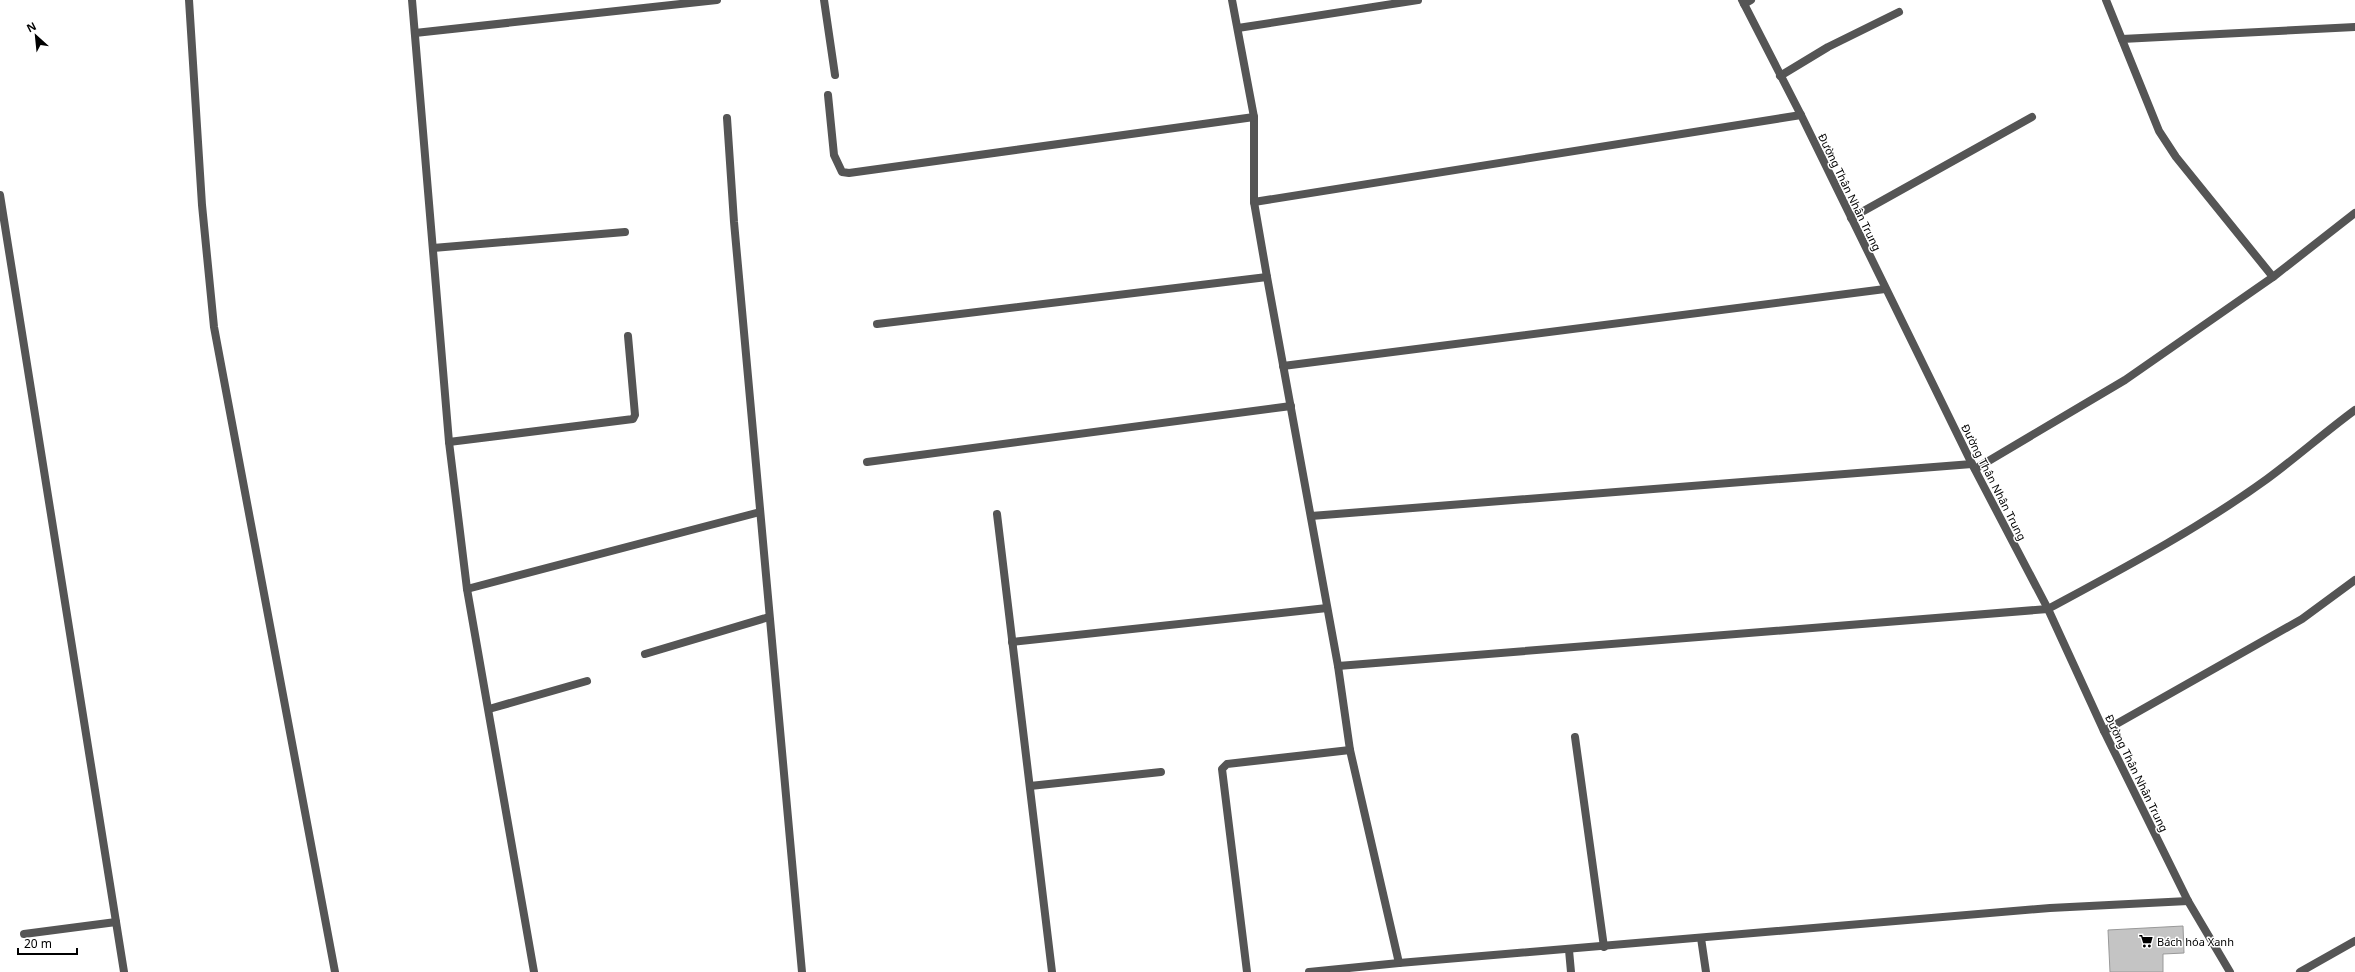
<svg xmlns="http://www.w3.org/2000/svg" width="2355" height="972" font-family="'Noto Sans',sans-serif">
<rect width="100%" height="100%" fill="#fff"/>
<!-- building -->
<path fill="#c4c4c4" stroke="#999" d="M2183 926 2184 953 2163 954V972H2110L2108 930Z"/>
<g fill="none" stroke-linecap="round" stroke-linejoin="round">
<!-- minor -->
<g stroke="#555" stroke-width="8">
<path d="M189 0 202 205 214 327 335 972"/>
<path d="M412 0 449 442 467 589 534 972"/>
<path d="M824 0 835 75"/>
<path d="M1232 0 1254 117V202L1267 277 1338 666 1350 750 1399 963"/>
<path d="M2106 0 2159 131 2176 157 2273 277"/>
<path d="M1744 4 1751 0"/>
<path d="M1238 28 1418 0"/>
<path d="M415 33 717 0"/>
<path d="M2122 39 2355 27"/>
<path d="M1780 76 1828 47 1899 12"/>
<path d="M828 95 834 155 842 172 849 173 1254 117"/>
<path d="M727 118 734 222 802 972"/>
<path d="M0 195 124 972"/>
<path d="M1254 202 1801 115"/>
<path d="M1851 218 2032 117"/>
<path d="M433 248 625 232"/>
<path d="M877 324 1267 277"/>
<path d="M1283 366 1885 289"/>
<path d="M449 442 633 419 635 415 628 336"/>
<path d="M867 462 1291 406"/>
<path d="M1975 469 2125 380 2273 277 2355 213"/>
<path d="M997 514 1052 972"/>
<path d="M1311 516 1972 464"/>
<path d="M467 589 760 512"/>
<path d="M1012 642 1327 608"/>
<path d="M645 654 769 617"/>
<path d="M1338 666 2048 609C2122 569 2198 529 2267 479 2297 457 2325 432 2355 410"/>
<path d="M489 709 587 681"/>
<path d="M2104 731 2302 619 2355 580"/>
<path d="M1575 737 1604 947"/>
<path d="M1030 786 1161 772"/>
<path d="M24 934 116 922"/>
<path d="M1701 938 1706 972"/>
<path d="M1569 950 1571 972"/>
<path d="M1247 972 1222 769 1227 764 1350 750"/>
</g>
<!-- tertiary -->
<g stroke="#555" stroke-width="8">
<path d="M1742 0 1801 115 1972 464 2048 609 2104 731 2188 901 2230 972"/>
<path d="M1309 972 1399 963 2050 908 2188 901"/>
<path d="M2300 972 2355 941"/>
</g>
</g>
<!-- icons -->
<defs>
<symbol id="supermarket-bare" viewBox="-9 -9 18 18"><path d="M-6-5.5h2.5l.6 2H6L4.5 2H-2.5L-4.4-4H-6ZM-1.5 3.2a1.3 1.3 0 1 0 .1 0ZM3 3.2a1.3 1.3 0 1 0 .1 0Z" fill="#000" stroke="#fff" stroke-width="2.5" paint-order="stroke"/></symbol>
</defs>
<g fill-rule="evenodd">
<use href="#supermarket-bare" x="2136" y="931" width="20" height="20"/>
</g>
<g text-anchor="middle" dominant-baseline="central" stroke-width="3" stroke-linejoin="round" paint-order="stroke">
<!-- street labels -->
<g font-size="11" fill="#000" stroke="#fff">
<text transform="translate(1850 192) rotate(64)">Đường Thân Nhân Trung</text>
<text transform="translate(1994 482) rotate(63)">Đường Thân Nhân Trung</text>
<text transform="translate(2137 773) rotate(64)">Đường Thân Nhân Trung</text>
</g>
<!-- poi labels -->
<g font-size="11" fill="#000" stroke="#fff" text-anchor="start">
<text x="2157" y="941">Bách hóa Xanh</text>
</g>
</g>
<!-- north arrow -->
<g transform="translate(36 36) rotate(333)" stroke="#ffffff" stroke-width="3" paint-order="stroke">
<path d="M0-3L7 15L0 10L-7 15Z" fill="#000000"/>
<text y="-6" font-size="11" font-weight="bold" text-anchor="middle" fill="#000000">N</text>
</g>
<!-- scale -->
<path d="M18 948v6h59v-6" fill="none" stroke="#000000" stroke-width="2"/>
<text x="24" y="948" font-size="12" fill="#000000" stroke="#ffffff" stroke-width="3" paint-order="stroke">20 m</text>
</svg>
